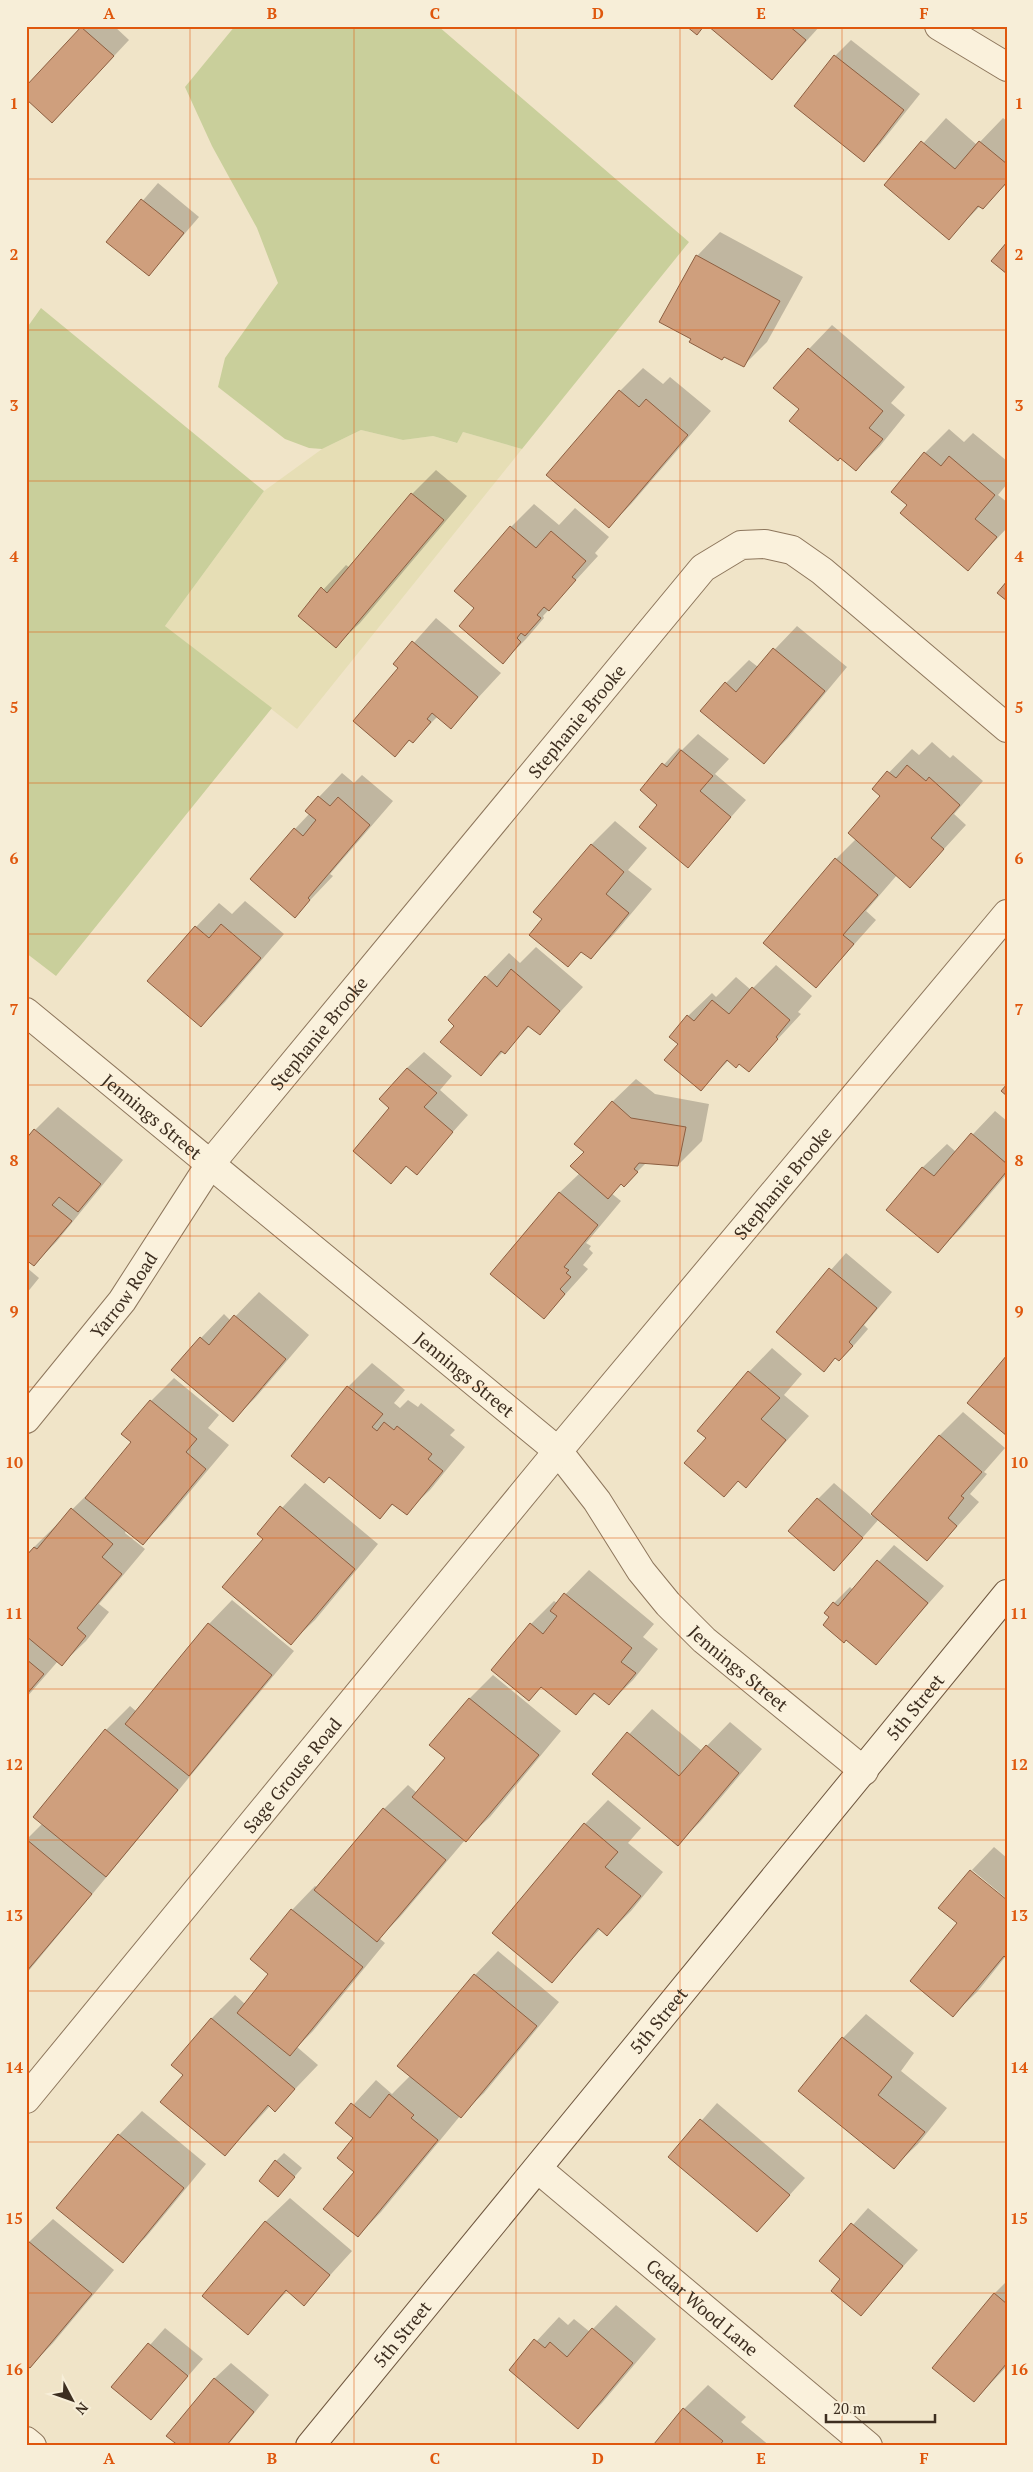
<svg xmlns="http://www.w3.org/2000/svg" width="1033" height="2472" font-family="'PT Serif',serif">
<rect width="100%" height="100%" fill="#f0e4c8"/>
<!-- farmland -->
<path fill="#e6deb5" d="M361 430 403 440 433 436 456 443 463 432 522 449 297 729 165 626 264 491 322 449Z"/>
<!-- green -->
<g fill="#c9cf9b">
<path d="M235 26H438L689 242 522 449 463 432 457 443 433 436 403 440 361 430 322 449 309 448 285 439 218 387 225 358 278 283 257 228 212 146 185 87Z"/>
<path d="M41 308 264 491 165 626 272 708 56 976 26 953V329Z"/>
</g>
<!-- shadow -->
<g fill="#0003">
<path d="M84 26H114L129 40 52 122 26 88Z"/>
<path d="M710 26H820L772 79Z"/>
<path d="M851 40 920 94 880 144 864 160 796 106 835 56Z"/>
<path d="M946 118 977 145 1003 118 1007 121V183L982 208 980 206 949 238 886 185Z"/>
<path d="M158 183 199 217 149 275 108 241Z"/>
<path d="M720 232 803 277 767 342 743 366 692 338 697 256Z"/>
<path d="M832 325 905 387 891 403 905 415 880 446 856 470 801 409 809 349Z"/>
<path d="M643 368 663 384 670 377 711 411 632 503 609 527 620 391Z"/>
<path d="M949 429 964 442 973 433 1007 461V484L998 495 1007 502V528L968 569 908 505 893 492 925 453Z"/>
<path d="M436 470 467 496 360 623 336 646 300 615 346 565 350 568 412 494Z"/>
<path d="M534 504 559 525 575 508 609 537 595 553 598 556 543 616 544 618 526 639 503 662 511 527Z"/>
<path d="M436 618 501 673 451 727 438 716 413 741 411 739 395 755 400 668 395 664Z"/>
<path d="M797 626 847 667 788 738 764 762 726 683 749 660 758 667Z"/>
<path d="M698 734 729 759 715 774 746 800 688 866 659 805 641 790 679 748 682 750Z"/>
<path d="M932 742 950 758 953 755 983 781 954 814 966 825 910 886 897 875 866 911 876 920 816 987 836 859 856 839 882 796 874 788 912 749 919 755Z"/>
<path d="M342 773 354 783 362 775 393 801 330 874 333 876 295 916V829L310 813 319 797Z"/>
<path d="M615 821 647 848 628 870 652 889 614 934 591 958 582 951 568 966 544 919 535 911 592 844Z"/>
<path d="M245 901 284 934 225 1002 201 1026 196 927 219 903 232 914Z"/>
<path d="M536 947 583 987 540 1034 530 1026 480 1074 456 1025 486 977 509 953 520 963Z"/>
<path d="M776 965 812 996 798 1012 801 1014 749 1070 739 1062 729 1060 700 1089 679 1044 688 1016 712 993 716 997 736 977 751 990Z"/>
<path d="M424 1052 452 1076 440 1090 468 1115 416 1173 407 1166 391 1182V1108L407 1068Z"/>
<path d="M636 1079 655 1094 709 1104 702 1141 678 1165 647 1162 624 1185 622 1183 611 1193 621 1201 586 1243 591 1246 589 1249 593 1253 583 1265 588 1269 544 1318 559 1193 580 1173 585 1152 612 1102Z"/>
<path d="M58 1107 123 1160 57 1241 34 1265 35 1130Z"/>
<path d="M995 1111 1007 1121V1174L961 1228 938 1252 888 1210 923 1167 947 1144 956 1152Z"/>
<path d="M846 1253 892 1292 864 1325 868 1329 855 1344 839 1360 836 1357 824 1370 777 1331Z"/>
<path d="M26 1267 39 1278 26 1294Z"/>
<path d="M259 1292 309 1335 256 1397 233 1420 201 1338 224 1314 231 1321Z"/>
<path d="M772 1348 802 1374 784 1395 809 1416 746 1486 739 1480 724 1495 749 1372Z"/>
<path d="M372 1363 405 1390 394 1403 400 1408 408 1400 418 1407 421 1403 455 1430 450 1435 465 1447 430 1490 406 1513 394 1503 380 1517 330 1476 293 1456 348 1387Z"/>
<path d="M174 1378 219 1415 208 1428 229 1445 166 1520 143 1544 126 1530 125 1533 145 1549 99 1604 109 1612 86 1641 62 1664 58 1661 26 1698V1555L96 1486 133 1442 151 1401Z"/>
<path d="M963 1412 1005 1448 984 1472 987 1474 970 1494 979 1502 927 1560 879 1519 834 1570 818 1499 834 1483 872 1516 940 1435Z"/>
<path d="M305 1483 378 1544 315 1620 291 1643 264 1539 258 1534Z"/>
<path d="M894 1545 944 1586 876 1663 846 1638 831 1617 834 1603 850 1587 853 1590Z"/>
<path d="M589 1570 654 1624 643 1637 658 1649 633 1680 609 1704 596 1693 576 1713 542 1686 529 1699 531 1624 554 1601 557 1603Z"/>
<path d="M232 1600 294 1651 26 1974V1840L43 1823 34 1816 106 1730 130 1706 137 1712 209 1624Z"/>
<path d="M493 1675 561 1731 490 1817 465 1840 400 1917 379 1938 385 1943 313 2031 297 2047 318 2065 275 2110 270 2106 225 2155 185 2074 211 2019 235 1995 245 2004 270 1974 252 1959 292 1910 315 1886 318 1888 384 1809 408 1785 417 1793 446 1757 470 1698Z"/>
<path d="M652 1709 702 1751 730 1722 762 1749 701 1821 677 1845 594 1773Z"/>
<path d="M608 1800 641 1828 628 1843 663 1872 631 1911 607 1935 600 1929 552 1981 585 1824Z"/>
<path d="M994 1847 1007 1858V1899L972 1870Z"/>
<path d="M971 1870 1006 1956 977 1992 953 2015 959 1923 940 1908Z"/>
<path d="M498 1951 559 2002 484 2093 460 2116 381 2212 358 2236 355 2138 337 2123 376 2080 392 2094 411 2075 475 1975Z"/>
<path d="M866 2014 914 2053 901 2071 947 2108 918 2144 894 2167 843 2038Z"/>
<path d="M717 2103 805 2178 757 2231 670 2157Z"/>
<path d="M142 2111 206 2164 146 2237 122 2261 119 2135Z"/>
<path d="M284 2153 302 2168 278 2196 276 2161Z"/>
<path d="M290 2198 352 2251 304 2304 288 2290 248 2333 204 2296 266 2221Z"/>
<path d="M868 2208 918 2250 860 2314 842 2279 821 2261Z"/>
<path d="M53 2219 114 2270 53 2343 30 2367 29 2242Z"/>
<path d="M1007 2281V2366L974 2401 994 2294Z"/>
<path d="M616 2305 656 2339 602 2403 578 2427 510 2370 559 2317 568 2325 574 2319 590 2332Z"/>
<path d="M165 2328 203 2359 151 2418 113 2387Z"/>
<path d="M231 2363 269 2395 227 2446H180L214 2379Z"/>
<path d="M708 2385 746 2417 741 2422 770 2446H658L655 2444 684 2409Z"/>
</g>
<!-- building -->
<g fill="#cf9f7d" stroke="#8d5f41">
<path d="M686 26H704L697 35Z"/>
<path d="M708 26H789L806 40 772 80Z"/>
<path d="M81 27 114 56 52 123 26 99V86Z"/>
<path d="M834 55 904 110 864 162 794 106Z"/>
<path d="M921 141 955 169 979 141 1007 164V182L983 209 978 206 949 240 884 185Z"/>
<path d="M141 199 184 233 149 276 106 242Z"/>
<path d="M1007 242V274L991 261Z"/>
<path d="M696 255 780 301 744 367 724 357 722 360 689 342 691 339 659 322Z"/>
<path d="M808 348 883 411 869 428 883 439 856 471 840 458 838 461 789 421 799 409 773 388Z"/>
<path d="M619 390 639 407 646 399 688 435 609 528 546 475Z"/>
<path d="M924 452 941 466 949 456 995 495 975 519 997 537 968 571 900 513 907 505 891 492Z"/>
<path d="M411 493 444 520 336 648 298 616 321 587 327 593Z"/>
<path d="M510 526 536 548 551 531 586 561 572 577 576 580 549 611 544 607 537 615 541 618 525 636 521 633 517 638 521 642 503 664 459 626 474 608 454 591Z"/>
<path d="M1007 581V601L997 593Z"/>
<path d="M412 641 478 697 451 729 432 713 427 719 431 722 413 743 409 740 395 757 353 721 398 668 393 664Z"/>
<path d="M773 648 825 691 764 764 700 711 725 682 736 692Z"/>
<path d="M681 750 713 776 700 791 731 817 688 868 639 827 657 805 640 790 662 763 667 767Z"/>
<path d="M907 765 926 781 929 777 960 805 931 838 944 849 910 888 848 833 880 796 872 789 887 771 896 778Z"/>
<path d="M318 796 330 806 338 797 370 825 308 898 310 900 295 918 250 879 294 828 303 836 316 820 305 811Z"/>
<path d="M591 844 624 872 606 894 629 913 591 959 581 952 568 967 529 935 542 919 533 912Z"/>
<path d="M835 858 878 895 843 935 854 944 816 988 763 943Z"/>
<path d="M221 924 261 958 201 1027 147 981 195 926 209 938Z"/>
<path d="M511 969 560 1011 540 1035 528 1026 505 1054 501 1051 481 1076 440 1042 454 1026 448 1020 485 976 497 987Z"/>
<path d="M752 987 790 1020 776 1037 778 1039 749 1072 739 1064 736 1068 727 1060 701 1091 664 1060 678 1044 669 1037 687 1015 694 1021 712 1000 729 1014Z"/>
<path d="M407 1068 437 1093 424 1107 453 1132 417 1175 406 1166 391 1184 353 1151 389 1108 379 1099Z"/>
<path d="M1007 1084V1096L1001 1091Z"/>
<path d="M612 1101 631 1118 686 1127 678 1166 639 1163 634 1169 638 1172 624 1187 621 1184 608 1199 570 1166 584 1152 574 1144Z"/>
<path d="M34 1129 101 1184 78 1212 59 1197 52 1205 72 1221 34 1266 26 1260V1139Z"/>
<path d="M971 1133 1007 1164V1171L938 1253 886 1210 922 1167 934 1176Z"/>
<path d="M559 1192 598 1225 564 1267 569 1270 566 1273 571 1277 560 1289 565 1294 544 1319 490 1274Z"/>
<path d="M829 1268 877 1308 849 1342 853 1346 839 1361 835 1358 824 1372 776 1332Z"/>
<path d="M234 1315 286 1359 233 1422 171 1370 200 1337 209 1345Z"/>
<path d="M1007 1355V1436L967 1403Z"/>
<path d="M748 1371 780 1398 761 1419 786 1440 746 1488 738 1481 724 1497 684 1463 706 1438 697 1431Z"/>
<path d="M347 1386 383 1414 372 1427 377 1431 384 1422 394 1430 397 1426 432 1454 428 1459 443 1471 407 1515 392 1504 380 1519 329 1477 324 1483 291 1456Z"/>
<path d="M150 1400 197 1439 186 1452 206 1469 143 1545 85 1498 131 1442 121 1434Z"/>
<path d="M939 1435 982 1472 961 1496 964 1498 948 1518 957 1526 927 1561 871 1514Z"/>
<path d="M817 1498 863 1538 834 1571 788 1531Z"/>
<path d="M280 1506 355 1569 291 1645 222 1587 263 1539 257 1534Z"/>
<path d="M71 1508 113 1544 102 1557 122 1574 77 1628 86 1636 62 1666 26 1636V1556L34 1547 37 1549Z"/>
<path d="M877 1560 928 1603 876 1665 846 1640 844 1643 823 1625 829 1617 824 1613 833 1602 838 1606Z"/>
<path d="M564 1593 632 1648 621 1662 636 1673 609 1705 594 1693 576 1715 541 1687 529 1701 491 1670 530 1623 543 1634 557 1616 550 1611Z"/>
<path d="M208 1623 272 1675 189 1776 125 1724Z"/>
<path d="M26 1659 44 1674 26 1695Z"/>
<path d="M469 1698 539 1755 466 1842 412 1797 445 1758 429 1745Z"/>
<path d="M105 1729 178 1790 106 1877 33 1817Z"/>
<path d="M627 1732 679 1776 706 1745 739 1773 678 1846 592 1774Z"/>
<path d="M383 1808 446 1860 377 1942 314 1890Z"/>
<path d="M584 1823 618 1852 605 1867 641 1896 607 1936 598 1928 552 1983 492 1933Z"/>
<path d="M26 1839 92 1894 26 1972Z"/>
<path d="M970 1870 1007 1900V1959L1004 1956 953 2017 910 1981 957 1923 938 1908Z"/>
<path d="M291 1909 363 1967 290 2056 237 2013 268 1974 250 1959Z"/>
<path d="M474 1974 537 2026 461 2118 397 2066Z"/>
<path d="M211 2018 295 2089 275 2112 268 2105 225 2156 160 2102 183 2075 171 2065Z"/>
<path d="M842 2037 892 2077 878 2095 925 2132 894 2169 798 2091Z"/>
<path d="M389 2094 414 2115 411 2118 438 2140 358 2237 323 2209 354 2172 337 2158 353 2138 335 2123 351 2103 370 2118Z"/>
<path d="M700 2119 790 2195 757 2232 668 2157Z"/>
<path d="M118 2134 184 2188 123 2263 56 2208Z"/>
<path d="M275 2160 295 2177 278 2197 259 2181Z"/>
<path d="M265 2221 330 2275 304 2306 286 2290 248 2335 202 2296Z"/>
<path d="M851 2223 903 2266 861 2316 831 2291 840 2279 819 2261Z"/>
<path d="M28 2241 92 2294 30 2368 26 2365V2244Z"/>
<path d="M994 2293 1007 2304V2363L974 2402 932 2368Z"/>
<path d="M592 2328 633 2363 578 2429 509 2370 534 2339 545 2348 550 2342 567 2357Z"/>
<path d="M148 2343 188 2376 151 2420 111 2387Z"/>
<path d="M214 2378 254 2412 226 2446H179L166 2436Z"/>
<path d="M683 2408 723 2441 719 2446H656L654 2444Z"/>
</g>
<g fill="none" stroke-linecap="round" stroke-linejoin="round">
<defs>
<g id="street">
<path d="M939 26 1007 67"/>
<path id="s1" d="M26 1012 558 1451 597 1501 641 1571 668 1604 704 1640 864 1771"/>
<path id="s2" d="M26 1419 122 1301 211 1163 703 568 741 545 765 544 792 550 822 571 1007 728"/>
<path id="s3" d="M26 2099 558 1451 1007 914"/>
<path id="s4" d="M538 2169 868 2446"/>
<path d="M26 2441 32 2446"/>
</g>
<g id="secondary">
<path id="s5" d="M310 2446 1007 1594"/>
</g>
</defs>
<!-- street casing -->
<use href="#street" stroke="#8d765c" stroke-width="30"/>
<!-- secondary casing -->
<use href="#secondary" stroke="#6f573f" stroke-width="30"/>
<!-- street -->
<use href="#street" stroke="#faf1dc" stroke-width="28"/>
<!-- secondary -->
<use href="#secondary" stroke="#faf1dc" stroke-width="28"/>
</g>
<!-- grid -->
<path fill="none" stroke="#df570d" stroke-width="1" stroke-opacity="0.55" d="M190 26V2446M354 26V2446M516 26V2446M680 26V2446M842 26V2446M26 179H1007M26 330H1007M26 481H1007M26 632H1007M26 783H1007M26 934H1007M26 1085H1007M26 1236H1007M26 1387H1007M26 1538H1007M26 1689H1007M26 1840H1007M26 1991H1007M26 2142H1007M26 2293H1007"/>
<g text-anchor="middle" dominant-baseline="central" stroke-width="4" stroke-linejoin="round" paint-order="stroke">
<!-- street labels -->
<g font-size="18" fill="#3d2e20" stroke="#f7eed8">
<text stroke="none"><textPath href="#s2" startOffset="890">Stephanie Brooke</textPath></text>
<text stroke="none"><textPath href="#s2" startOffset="485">Stephanie Brooke</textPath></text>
<text stroke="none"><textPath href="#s1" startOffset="164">Jennings Street</textPath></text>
<text stroke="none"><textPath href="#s3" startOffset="1188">Stephanie Brooke</textPath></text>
<text stroke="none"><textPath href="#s2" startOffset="158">Yarrow Road</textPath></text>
<text stroke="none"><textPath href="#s1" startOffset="569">Jennings Street</textPath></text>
<text stroke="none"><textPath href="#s1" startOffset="974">Jennings Street</textPath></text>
<text stroke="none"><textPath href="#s5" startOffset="955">5th Street</textPath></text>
<text stroke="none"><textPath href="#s3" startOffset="419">Sage Grouse Road</textPath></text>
<text stroke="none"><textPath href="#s5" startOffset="550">5th Street</textPath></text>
<text stroke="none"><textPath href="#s4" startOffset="215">Cedar Wood Lane</textPath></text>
<text stroke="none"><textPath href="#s5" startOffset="145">5th Street</textPath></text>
</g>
</g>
<!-- border -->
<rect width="1033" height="2472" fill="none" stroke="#f7eed8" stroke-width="55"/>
<!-- north arrow -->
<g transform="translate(72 2400) rotate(131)" stroke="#f7eed8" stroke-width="4" paint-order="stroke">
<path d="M0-4L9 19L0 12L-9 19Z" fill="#3d2e20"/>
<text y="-8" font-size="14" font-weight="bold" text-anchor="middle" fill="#3d2e20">N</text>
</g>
<!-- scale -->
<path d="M826 2414v8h109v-8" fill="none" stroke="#3d2e20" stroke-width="2.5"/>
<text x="833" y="2414" font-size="15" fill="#3d2e20" stroke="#f7eed8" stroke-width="4" paint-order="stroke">20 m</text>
<rect x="28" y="28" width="978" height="2416" fill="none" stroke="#df570d" stroke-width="2"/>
<g font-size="16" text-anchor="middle" font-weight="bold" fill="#df570d">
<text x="109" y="19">A</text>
<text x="272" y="19">B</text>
<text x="435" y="19">C</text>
<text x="598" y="19">D</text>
<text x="761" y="19">E</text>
<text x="924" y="19">F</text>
<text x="14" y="109">1</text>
<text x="1019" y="109">1</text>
<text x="14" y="260">2</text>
<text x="1019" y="260">2</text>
<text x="14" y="411">3</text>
<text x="1019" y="411">3</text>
<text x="14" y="562">4</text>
<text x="1019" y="562">4</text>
<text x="14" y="713">5</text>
<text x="1019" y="713">5</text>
<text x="14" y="864">6</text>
<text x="1019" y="864">6</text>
<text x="14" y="1015">7</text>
<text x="1019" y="1015">7</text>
<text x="14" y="1166">8</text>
<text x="1019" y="1166">8</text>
<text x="14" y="1317">9</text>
<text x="1019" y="1317">9</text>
<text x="14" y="1468">10</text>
<text x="1019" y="1468">10</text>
<text x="14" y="1619">11</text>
<text x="1019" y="1619">11</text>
<text x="14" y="1770">12</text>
<text x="1019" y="1770">12</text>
<text x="14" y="1921">13</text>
<text x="1019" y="1921">13</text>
<text x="14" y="2073">14</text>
<text x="1019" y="2073">14</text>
<text x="14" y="2224">15</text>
<text x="1019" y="2224">15</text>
<text x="14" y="2375">16</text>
<text x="1019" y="2375">16</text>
<text x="109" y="2464">A</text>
<text x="272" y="2464">B</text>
<text x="435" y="2464">C</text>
<text x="598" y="2464">D</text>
<text x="761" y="2464">E</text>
<text x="924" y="2464">F</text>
</g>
</svg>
